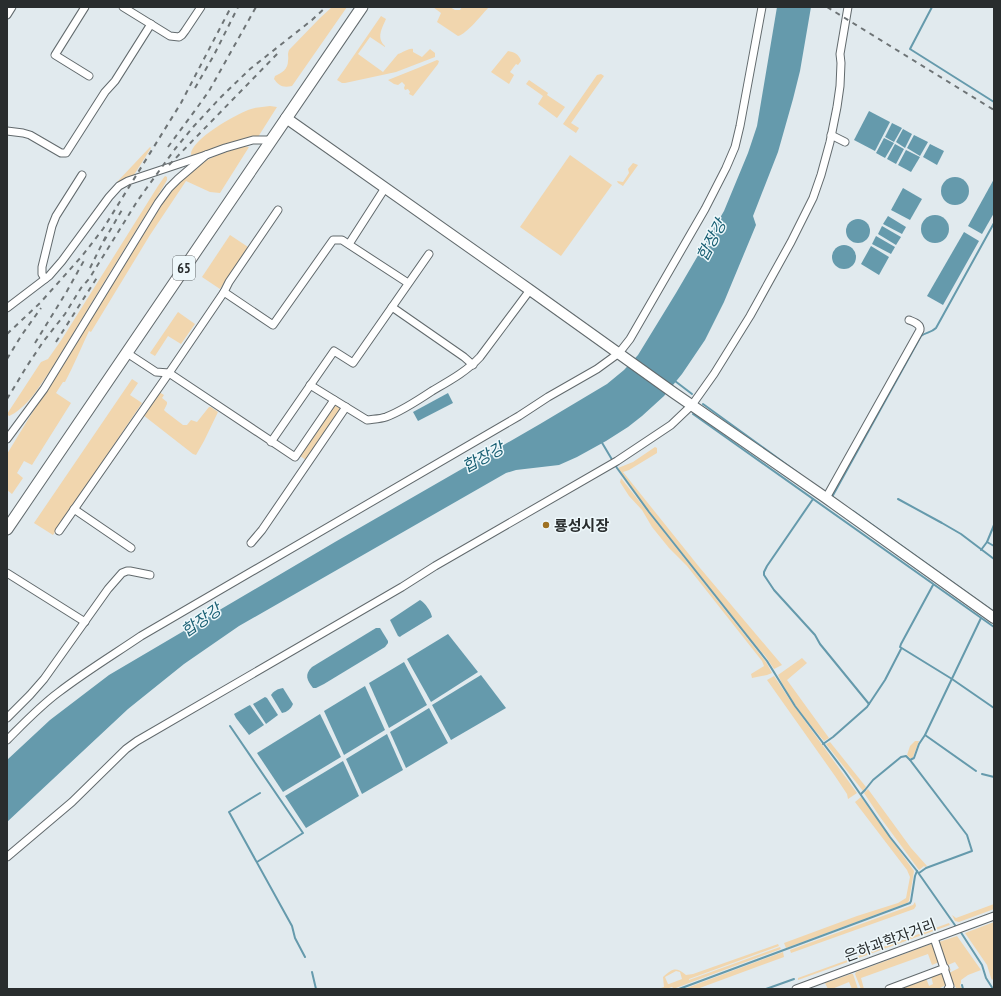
<svg xmlns="http://www.w3.org/2000/svg" width="1001" height="996" font-family="'PT Sans Narrow','Noto Sans KR',sans-serif">
<rect width="100%" height="100%" fill="#e1eaee"/>
<!-- green -->
<g fill="#f1d6ae" fill-rule="evenodd">
<path d="M332 7H347L292 86C283 88 279 86 274 79L275 76C282 73 288 69 288 61 289 56 287 55 289 50L320 18Z"/>
<path d="M433 7H450L455 10H460L462 7H489C482 14 467 34 458 36L437 22 441 13Z"/>
<path d="M381 16 386 19C382 28 376 38 385 46V47L370 37 358 54 383 72 398 54C403 53 408 48 413 49V52L422 57 430 49 435 53V57L396 72 345 83H342L337 80Z"/>
<path d="M508 51C514 52 519 54 521 61L518 65 516 64 510 72 514 75 509 84 491 72Z"/>
<path d="M437 60 439 61 438 64 413 96 409 94 410 92 408 89 405 90 404 88 405 85 402 82 398 85 394 84 388 80 418 68Z"/>
<path d="M601 74 604 76 571 123 579 128 576 133 563 124 597 75Z"/>
<path d="M529 80 548 93 547 95 565 107 557 118 538 104 543 96 526 84Z"/>
<path d="M270 106 277 107 258 137 201 154 191 155C190 140 235 115 248 110 255 107 263 107 270 106Z"/>
<path d="M243 146 249 147 220 193 210 192 186 181 150 235 91 332 89 331C81 348 74 365 65 382H63L56 393 71 403 32 465 24 461 17 473 23 478 12 494 7 490V454L159 205C166 197 172 187 179 180 197 163 219 153 243 146Z"/>
<path d="M150 147 151 148 132 178 118 184 117 182Z"/>
<path d="M570 155 612 185 561 256 520 227Z"/>
<path d="M633 163 638 165 623 186 618 183 617 181 623 182 629 173 628 169Z"/>
<path d="M165 176 167 177V180L163 187C137 229 111 270 86 312 70 338 55 365 37 390 32 398 18 413 9 416L7 414 41 362 48 359 62 339 158 186Z"/>
<path d="M230 235 248 247 220 289 202 277Z"/>
<path d="M178 312 195 324 181 344 168 336 155 356 150 353Z"/>
<path d="M132 379 138 383 130 395 142 403 53 535 34 523Z"/>
<path d="M159 392 164 395 162 398 167 402V404L164 410 166 412 183 425H187L191 420 197 422 209 407H211L218 412 204 441 196 455 193 454 143 415Z"/>
<path d="M335 405 341 409 306 460 300 456Z"/>
<path d="M655 447 657 448V453L629 470 623 472 700 568 782 665 774 669 766 657 749 637 649 511 620 471 618 468 633 462Z"/>
<path d="M621 478 766 662 772 673 767 675 752 678 751 674 764 666 762 661 687 566 669 548 652 527 642 510 629 496 620 482Z"/>
<path d="M802 658 807 663 787 680 829 738 824 741C807 721 789 699 778 675Z"/>
<path d="M774 676 794 706 857 793 848 799 847 794 835 776 767 680Z"/>
<path d="M915 741H919L913 757 912 758H910L907 755 910 746Z"/>
<path d="M830 742 866 787 863 791 826 744Z"/>
<path d="M868 789 911 848 927 866 925 867 924 866 919 870 880 817 864 793Z"/>
<path d="M861 797 914 871 909 901 907 903 786 948 784 943 857 916 898 903 906 898 910 877 907 870 855 802Z"/>
<path d="M915 902 916 906 914 909 791 953 790 950 910 906 913 905Z"/>
<path d="M994 904V909L959 922 955 921 952 915 956 918Z"/>
<path d="M994 922V978L992 980 991 978 987 965 965 933Z"/>
<path d="M949 923 950 925 798 980V978Z"/>
<path d="M957 936 981 970 968 975 961 980V983L960 985 962 989H957L954 985 949 973 959 968 955 962 948 965 951 970 948 972 939 944V942Z"/>
<path d="M778 944 779 946 689 979V980L780 947 781 949 673 989H669L673 988 672 987 666 989H658L664 987 663 977C673 968 676 967 686 975L693 974ZM676 971 680 972 682 979 669 984H668L665 977Z"/>
<path d="M931 944 933 946 939 962 932 965 928 954 861 978 864 989H861L855 974 856 972Z"/>
<path d="M783 952 784 957 697 989H684Z"/>
<path d="M941 972 943 973 946 985 938 989H895L926 978 929 986 933 984 931 976Z"/>
<path d="M851 974H853L858 989H852L849 982 832 989H828L825 983Z"/>
</g>
<!-- water -->
<g fill="#659aac">
<path d="M777 7H811L800 71 793 99 778 152 753 216 756 225 724 302 705 340 682 374 664 396 642 416 628 427 606 441 577 457 559 465 516 470 506 473 239 626 184 664 128 709 7 822V760L50 720 109 675 335 542 540 424 607 384 624 370 638 355 676 293 724 211 748 153 757 126Z"/>
<path d="M869 111 890 122 875 151 854 140Z"/>
<path d="M892 123 902 128 894 142 885 137Z"/>
<path d="M903 129 912 134 905 148 896 142Z"/>
<path d="M914 135 928 142 920 156 907 148Z"/>
<path d="M884 138 894 143 885 158 876 153Z"/>
<path d="M895 144 904 149 896 164 887 159Z"/>
<path d="M930 144 944 151 937 165 923 157Z"/>
<path d="M906 150 920 157 911 172 898 165Z"/>
<circle cx="955" cy="191" r="14"/>
<path d="M994 179V213L982 234 968 226Z"/>
<path d="M903 188 922 199 910 220 891 210Z"/>
<circle cx="935" cy="229" r="14"/>
<path d="M888 216 906 227 902 234 883 224Z"/>
<circle cx="858" cy="231" r="12"/>
<path d="M882 226 901 237 896 245 878 234Z"/>
<path d="M964 232 979 241 943 305 927 296Z"/>
<path d="M876 236 895 247 891 254 872 244Z"/>
<circle cx="844" cy="257" r="12"/>
<path d="M871 246 889 257 879 275 861 264Z"/>
<path d="M448 393 453 403 418 421 413 412Z"/>
<path d="M420 600C425 603 431 611 432 617L401 636 400 637 398 636 390 620Z"/>
<path d="M376 628H380L388 641V643L385 647 324 684 316 688H313C307 680 304 675 312 667Z"/>
<path d="M448 634 478 672 431 702 407 659Z"/>
<path d="M404 662 427 705 389 728 369 683Z"/>
<path d="M481 675 506 708 451 740 432 705Z"/>
<path d="M365 686 385 730 344 755 324 711Z"/>
<path d="M283 688 293 704C291 709 287 712 282 713L271 695C274 691 277 689 283 688Z"/>
<path d="M265 697 267 698 278 715 266 724 253 704Z"/>
<path d="M250 705 264 725 249 735 236 718 234 714 248 706Z"/>
<path d="M429 708 448 743 406 768 390 732Z"/>
<path d="M320 714 341 757 283 792 257 753Z"/>
<path d="M387 734 403 770 362 794 346 759Z"/>
<path d="M343 761 359 796 306 828 285 796Z"/>
</g>
<g fill="none" stroke-linecap="round" stroke-linejoin="round">
<!-- stream -->
<g stroke="#659aac" stroke-width="2">
<path d="M932 7 910 49 994 102"/>
<path d="M675 381 692 394"/>
<path d="M703 404 801 475"/>
<path d="M693 414 994 627"/>
<path d="M601 441 617 468 649 512 767 661 795 706 845 772 890 837 917 871 957 928"/>
<path d="M832 497 921 336C926 332 931 333 936 328L994 223"/>
<path d="M813 499 767 566 764 572V575L774 590 815 635 820 644 869 704"/>
<path d="M898 499 942 523 961 534 994 559"/>
<path d="M853 511 994 612"/>
<path d="M987 542 994 546"/>
<path d="M981 550 987 542 994 525"/>
<path d="M933 585 901 644 900 647 952 679 994 708"/>
<path d="M230 726 303 833 257 862"/>
<path d="M925 735 976 771"/>
<path d="M823 744 833 737 867 707 885 680 901 649"/>
<path d="M982 774 994 777"/>
<path d="M260 793 229 812 292 926 295 938 305 957"/>
<path d="M861 794 865 790 873 780 901 757 906 756 910 760"/>
<path d="M919 873 926 868 972 851 967 835 910 760 914 758 919 744 925 735 981 618"/>
<path d="M960 931 982 965 986 978 993 989"/>
<path d="M312 972 316 989"/>
<path d="M962 985 963 989"/>
<path d="M679 989 910 903 911 901 915 876 917 871"/>
<path d="M766 989 794 979"/>
</g>
<defs>
<g id="street">
<path d="M85 7 55 55 89 76"/>
<path d="M123 7 170 36 179 37 182 35 185 31 201 7"/>
<path d="M7 15 12 7"/>
<path d="M7 131 23 133 30 135 61 153H66L105 92 115 81 151 24"/>
<path d="M831 135 845 142"/>
<path d="M349 244 385 188"/>
<path d="M45 279 42 274V267L52 226 56 216 82 175"/>
<path d="M224 292 229 282 278 210"/>
<path d="M392 307 464 357 473 365"/>
<path d="M7 308 49 276 62 261 109 197 119 186 128 181 206 155 225 148 253 140H271"/>
<path d="M127 353 156 372 169 373 295 457 334 400"/>
<path d="M310 385 367 420C374 419 380 419 386 417 402 411 417 401 432 391 449 381 466 372 480 357L530 290"/>
<path d="M7 439 44 389 158 203 169 188 178 179 206 155"/>
<path d="M271 442 334 351 353 363 429 254"/>
<path d="M826 498 920 330C921 324 914 322 909 320"/>
<path d="M74 509 131 548"/>
<path d="M59 531 169 373 224 292 273 325 333 240H342L408 283"/>
<path d="M251 543 262 530 346 407"/>
<path d="M7 573 85 622"/>
<path d="M7 718 30 695 44 679 108 589 122 573 127 571H130L150 575"/>
<path d="M7 740C24 723 40 706 59 692 85 672 113 655 141 636L519 416 548 397 597 369 619 353 630 339 705 209 726 168 735 147 740 126 762 7"/>
<path d="M7 857 72 802 126 749 137 741 402 587 435 566 617 461 671 425 692 405 714 374 750 316 791 242 813 198 821 175 830 142 837 107 840 86 841 63 840 54 848 7"/>
<path d="M934 938 950 986 948 989"/>
<path d="M796 989 994 916"/>
<path d="M889 989 945 968"/>
</g>
<path id="secondary" d="M286 118 530 290 674 393 826 498 994 618"/>
<path id="primary" d="M7 529 362 7"/>
</defs>
<!-- street casing -->
<use href="#street" stroke="#626a6d" stroke-width="9"/>
<!-- secondary casing -->
<use href="#secondary" stroke="#626a6d" stroke-width="12"/>
<!-- primary casing -->
<use href="#primary" stroke="#626a6d" stroke-width="13"/>
<!-- street -->
<use href="#street" stroke="#fff" stroke-width="7"/>
<!-- secondary -->
<use href="#secondary" stroke="#fff" stroke-width="10"/>
<!-- primary -->
<use href="#primary" stroke="#fff" stroke-width="11"/>
<!-- rail -->
<g stroke="#6e7476" stroke-width="2" stroke-dasharray="5 5" stroke-linecap="butt">
<path d="M827 7 994 110"/>
<path d="M195 88 214 55 238 7"/>
<path d="M168 147 199 105 209 91 256 7"/>
<path d="M169 165 279 52"/>
<path d="M104 241 123 208"/>
<path d="M90 268 106 236"/>
<path d="M7 334 40 303 82 256 103 229 181 103 231 7"/>
<path d="M56 342 98 276"/>
<path d="M35 343 67 291 86 257"/>
<path d="M7 359 21 336 41 308"/>
<path d="M7 399 27 366 43 342 65 314 81 288 89 279 138 200 175 149 194 126 221 97 250 69 312 20 326 7"/>
</g>
</g>
<!-- markers -->
<circle fill="#9e7122" stroke="#eef8fb" stroke-width="1.5" cx="546" cy="525" r="4"/>
<g text-anchor="middle" dominant-baseline="central" stroke-width="3" stroke-linejoin="round" paint-order="stroke">
<!-- shield labels -->
<rect fill="#eef8fb" stroke="#646a6c" stroke-width="1" x="173" y="256" width="22" height="24" rx="3"/>
<g font-size="14" font-weight="bold" fill="#292d2e">
<text x="184" y="268">65</text>
</g>
<!-- poi labels -->
<g font-size="15" font-weight="bold" fill="#292d2e" stroke="#eef8fb" text-anchor="start">
<text x="554" y="525">룡성시장</text>
</g>
<!-- street labels -->
<g font-size="15" fill="#292d2e" stroke="#eef8fb">
<text transform="translate(890 940) rotate(-20)">은하과학자거리</text>
</g>
<!-- water labels -->
<g font-size="16" font-style="italic" fill="#1a6074" stroke="#eef8fb">
<text transform="translate(711 240) rotate(-62)">합장강</text>
<text transform="translate(483 457) rotate(-28)">합장강</text>
<text transform="translate(201 620) rotate(-35)">합장강</text>
</g>
</g>
<!-- border -->
<rect width="1001" height="996" fill="none" stroke="#292d2e" stroke-width="16"/>
</svg>
